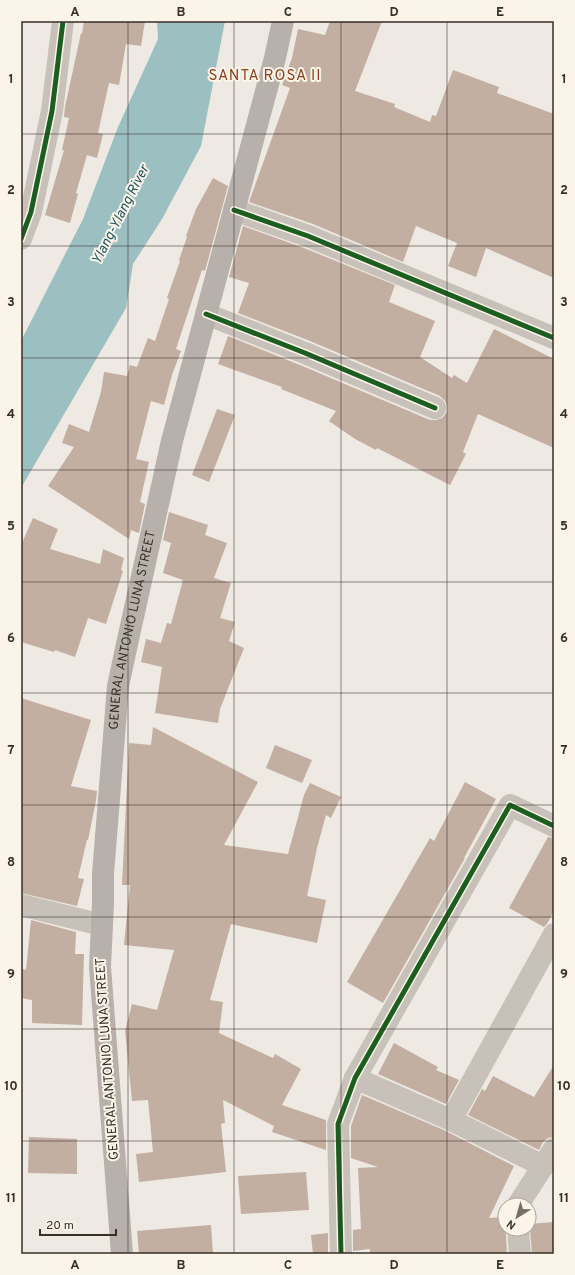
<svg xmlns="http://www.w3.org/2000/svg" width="575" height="1275" font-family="Overpass,sans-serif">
<rect width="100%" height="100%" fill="#eee9e2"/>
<!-- water -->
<path fill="#9cbfc1" d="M157 21H225L201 146 162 219 133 264 126 308 21 488V341L83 219 118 127 158 39Z"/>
<!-- building -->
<g fill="#c3aea2">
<path d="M84 21H145L141 46 126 44 119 85 109 83 98 133 103 134 97 158 87 155 76 193 78 194 70 223 45 215 64 150H62L69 118 64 117 65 107 81 33 82 34Z"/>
<path d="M330 21H382L355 91 395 104 394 107 430 122 432 115 436 116 453 70 499 87 497 93 554 114V278L486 248 476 277 448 266 457 243 416 226 403 262 313 224 249 202 290 88 282 85 292 58 298 29 325 35Z"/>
<path d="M213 178 228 186 205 271 202 270 176 349 181 351 172 375 164 405 151 401 136 459 149 462 140 502 145 504 139 533 131 530 129 539 48 486 74 447 62 443 69 424 89 432 101 392 104 372 127 376 130 365 137 367 148 338 155 341 169 299 167 298 180 261 179 260 187 237 186 236 196 209Z"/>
<path d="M243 226 304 248 395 285 389 302 435 321 420 357 452 378 454 375 467 383 494 329 554 359V448L478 414 463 452 466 454 450 485 377 448 376 450 355 439 329 421 336 411 281 389 282 387 218 364 228 336 300 365 430 420H436L442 418 447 412V406L445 401 440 396 310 341 238 313 249 283 229 277Z"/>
<path d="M217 409 235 415 209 482 192 475Z"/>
<path d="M169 512 208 525 205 535 227 543 214 578 231 583 220 618 235 622 229 641 244 648 220 709 218 723 155 713 162 667 141 662 146 639 161 643 167 623 171 624 183 580 163 573 171 543 163 540Z"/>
<path d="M33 518 58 529 50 549 100 564 103 549 124 558 121 570 123 571 106 624 88 618 75 657 55 650 54 652 21 642V545Z"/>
<path d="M21 698 91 720 71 786 97 791 96 801 88 840H87L78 878 84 879 77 906 21 893Z"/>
<path d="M153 727 258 782 224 845 288 854 304 795 310 783 341 797 331 818 326 815 317 848 307 896 326 900 317 943 231 924 210 1000 223 1002 219 1033 273 1058 275 1054 301 1069 282 1105 326 1120V1150L272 1132 274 1126 223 1100 225 1123 221 1124 226 1172 139 1182 136 1154 153 1152 148 1100 132 1101 125 1031 132 1004 157 1010 174 950 124 945 130 885H122L129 743 151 745Z"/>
<path d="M275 745 312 760 302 783 266 768Z"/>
<path d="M465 782 496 799 464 858H465L383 1003 347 982 430 838 434 841Z"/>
<path d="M548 837 554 838V911L547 924 544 927 509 908Z"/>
<path d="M31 920 76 932 75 954H84L82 1025 32 1023V1000L21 998V968L26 970Z"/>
<path d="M394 1043 438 1067 436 1070 459 1080 446 1104 378 1074Z"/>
<path d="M554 1065V1137L548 1138 543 1142 539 1150 468 1115 482 1089 485 1091 493 1076 534 1097Z"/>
<path d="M362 1095 446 1131 514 1166 489 1218 505 1217 507 1254H370V1249L353 1251V1230L361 1229 358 1168 378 1167 351 1158V1126Z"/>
<path d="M29 1137 77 1139V1174L28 1173Z"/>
<path d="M306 1172 309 1210 241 1214 238 1176Z"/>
<path d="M554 1222V1254H532L530 1228 529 1224Z"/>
<path d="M211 1225 213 1254H139L137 1231Z"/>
<path d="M328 1233V1254H313L311 1235Z"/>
</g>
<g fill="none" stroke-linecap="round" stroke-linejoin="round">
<!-- minor -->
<g stroke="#c8c1ba" stroke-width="22">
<path d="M234 210 308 236 554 338"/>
<path d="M206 314 305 353 435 408"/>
<path d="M21 905 102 925"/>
<path d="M355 1078 451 1120 543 1166"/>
<path d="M451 1120 554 934"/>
<path d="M518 1205 554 1149"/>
<path d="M518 1229 520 1254"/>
<path d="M341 1254 338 1124 355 1078 510 805 554 826"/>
</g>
<!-- tertiary -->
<path stroke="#c8c1ba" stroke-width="22" d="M21 239 31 212 52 111 63 21"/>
<!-- secondary -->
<path stroke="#b8b1ab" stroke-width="22" id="s1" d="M122 1254 100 967 103 903V874L118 686 129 635 172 441 275 58 283 21"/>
<defs>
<g id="cycleway">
<path d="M234 210 308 236 554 338"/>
<path d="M21 239 31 212 52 111 63 21"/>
<path d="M206 314 305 353 435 408"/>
<path d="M341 1254 338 1124 355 1078 510 805 554 826"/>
</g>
</defs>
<!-- cycleway casing -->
<use href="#cycleway" stroke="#fbf4e9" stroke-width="8"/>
<!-- cycleway -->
<use href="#cycleway" stroke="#1b5e20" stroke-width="5"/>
</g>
<!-- grid -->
<path fill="none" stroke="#392e28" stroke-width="1" stroke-opacity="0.55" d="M128 21V1254M234 21V1254M341 21V1254M447 21V1254M21 134H554M21 246H554M21 358H554M21 470H554M21 582H554M21 693H554M21 805H554M21 917H554M21 1029H554M21 1141H554"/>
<g text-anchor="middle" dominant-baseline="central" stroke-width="4" stroke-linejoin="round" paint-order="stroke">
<!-- street labels -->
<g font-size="13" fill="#392e28" stroke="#fbf4e9">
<text stroke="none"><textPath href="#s1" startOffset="627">GENERAL ANTONIO LUNA STREET</textPath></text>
<text transform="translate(108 1059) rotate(-94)">GENERAL ANTONIO LUNA STREET</text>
</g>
<!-- water labels -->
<g font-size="14" font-style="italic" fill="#1a555e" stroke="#fbf4e9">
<text transform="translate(121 215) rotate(-63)">Ylang-Ylang River</text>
</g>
<!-- quarter labels -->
<g font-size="15" letter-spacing="1" fill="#8e3e1b" stroke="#fbf4e9">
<text x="265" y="76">SANTA ROSA II</text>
</g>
</g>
<!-- border -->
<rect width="575" height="1275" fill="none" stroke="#fbf4e9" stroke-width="44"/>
<!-- north arrow -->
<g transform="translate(517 1217) rotate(217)"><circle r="19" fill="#fbf4e9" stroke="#ada59c"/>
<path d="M0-3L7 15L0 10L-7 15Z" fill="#786f69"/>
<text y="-6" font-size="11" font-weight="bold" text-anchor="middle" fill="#392e28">N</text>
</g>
<!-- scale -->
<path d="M40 1229v6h76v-6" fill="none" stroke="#392e28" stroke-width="2"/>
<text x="46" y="1229" font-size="12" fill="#392e28" stroke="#fbf4e9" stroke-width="3" paint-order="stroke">20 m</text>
<rect x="22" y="22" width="531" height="1231" fill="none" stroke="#392e28" stroke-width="1.5"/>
<g font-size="13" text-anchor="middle" font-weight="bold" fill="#392e28">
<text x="75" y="16">A</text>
<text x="181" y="16">B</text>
<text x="288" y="16">C</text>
<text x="394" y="16">D</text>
<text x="500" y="16">E</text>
<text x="11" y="83">1</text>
<text x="564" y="83">1</text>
<text x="11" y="194">2</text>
<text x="564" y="194">2</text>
<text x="11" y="306">3</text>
<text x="564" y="306">3</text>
<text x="11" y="418">4</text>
<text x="564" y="418">4</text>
<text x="11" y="530">5</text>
<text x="564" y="530">5</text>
<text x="11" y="642">6</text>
<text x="564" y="642">6</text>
<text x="11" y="754">7</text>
<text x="564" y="754">7</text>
<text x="11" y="866">8</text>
<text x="564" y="866">8</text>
<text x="11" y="978">9</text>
<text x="564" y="978">9</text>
<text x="11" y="1090">10</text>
<text x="564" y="1090">10</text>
<text x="11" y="1202">11</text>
<text x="564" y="1202">11</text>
<text x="75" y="1269">A</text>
<text x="181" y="1269">B</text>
<text x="288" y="1269">C</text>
<text x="394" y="1269">D</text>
<text x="500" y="1269">E</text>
</g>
</svg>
